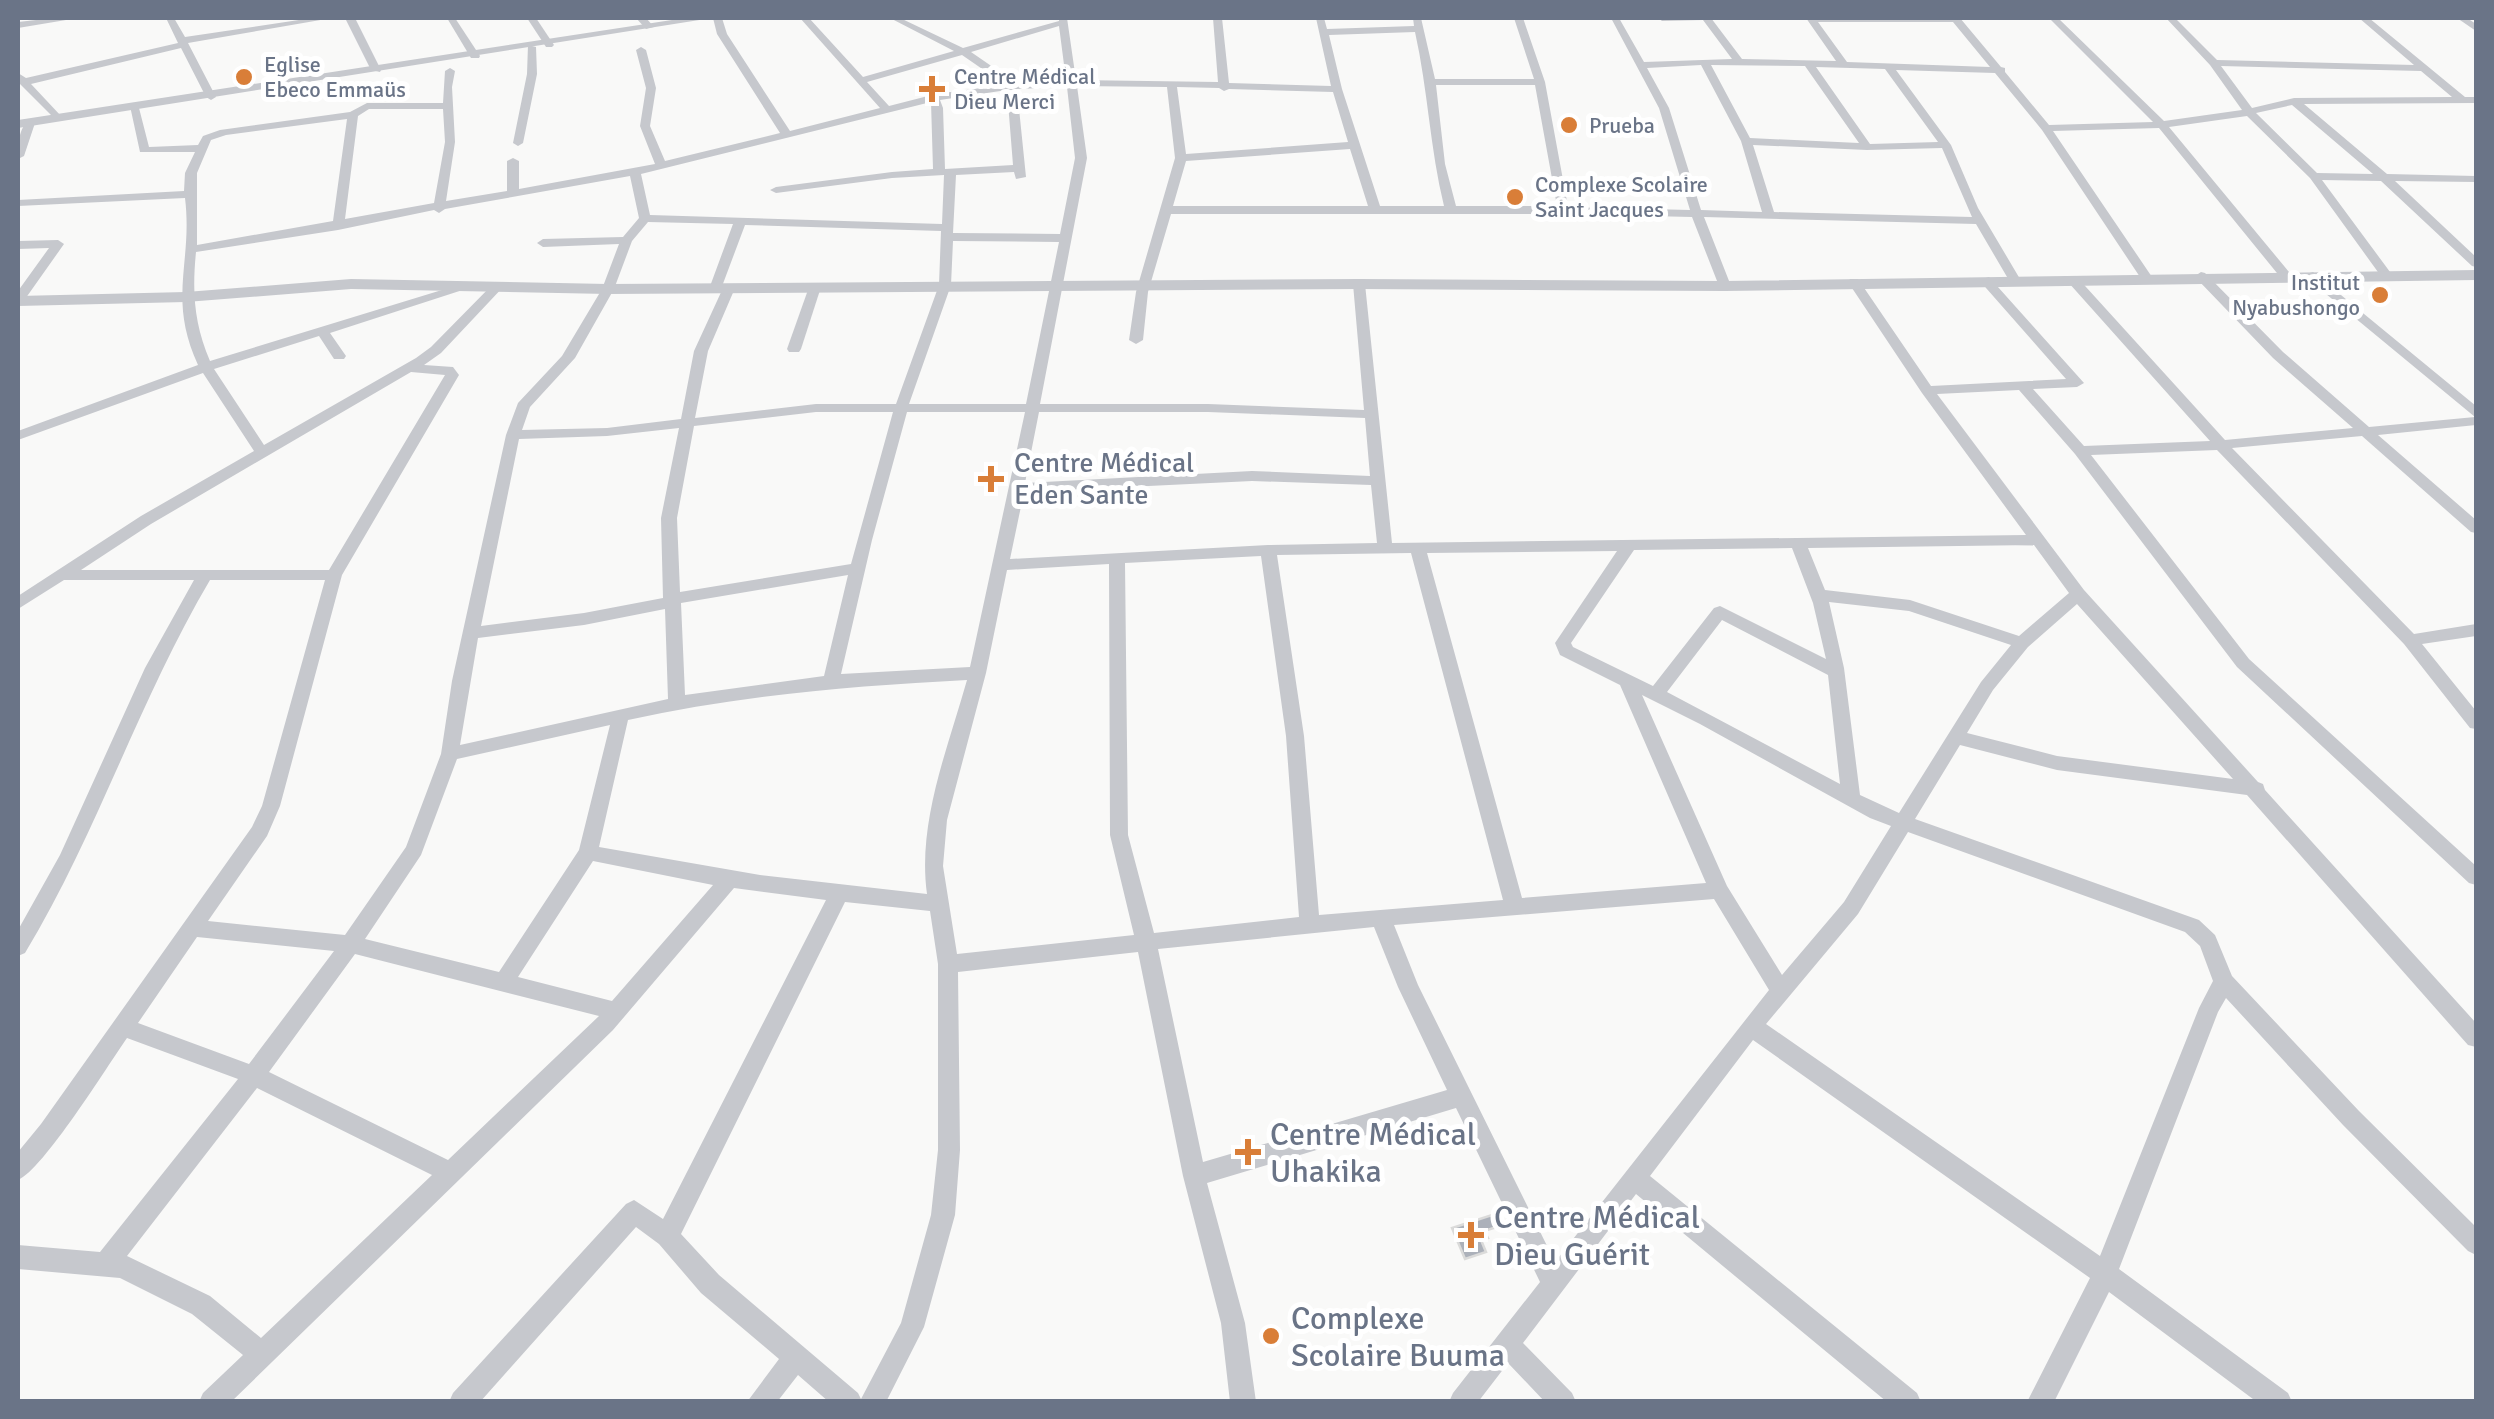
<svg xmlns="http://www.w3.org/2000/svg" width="2494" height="1419" font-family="Signika,sans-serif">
<rect width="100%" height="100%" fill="#f9f9f8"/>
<!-- building -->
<path fill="#acb1ba" stroke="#dbdbda" stroke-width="2.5" d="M1492 1215 1497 1227 1484 1231 1488 1238 1481 1240 1486 1252 1465 1259 1452 1228Z"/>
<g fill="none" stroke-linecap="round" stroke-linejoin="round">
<!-- minor -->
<g fill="#c6c8cd" fill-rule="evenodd">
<path d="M54 18H78L18 28V22Z"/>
<path d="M166 18H174L185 37 312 18H332L188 43 216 97 211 100 206 97 181 48 31 84 61 116V120L57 121 18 82V73L26 78 178 43Z"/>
<path d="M345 18H355L381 70 380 72 371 70Z"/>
<path d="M447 18H455L480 56 479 58H471Z"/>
<path d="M527 18H536L554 45 552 47H546Z"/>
<path d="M636 18H646L654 27 646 29Z"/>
<path d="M713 18H722L727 34 790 131 880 108 800 18H809L863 77 954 51 890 18H900L963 48 1059 21V18H1067L1076 80 1218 82 1213 18H1222L1229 83 1331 86 1316 18H1324L1327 29 1414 26 1413 18H1421L1435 79H1534L1514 18H1523L1545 82 1568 207 1690 210 1659 108 1611 18H1619L1644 62 1732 59 1703 20 1662 21 1658 18H1711L1742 59 1836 61 1806 18H1960L2001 67 2005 68V72L2049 125 2153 122 2049 18H2058L2164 121 2242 110 2210 65 2166 18H2175L2217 60 2414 65 2359 18H2369L2465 97H2476V103L2304 104 2387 174 2476 176V182L2395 181 2476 257V267L2472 266 2381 181 2322 180 2393 276 2383 279 2310 178 2247 116 2169 127 2289 272V278H2281L2159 128 2053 131 2152 277 2142 280 2042 130 1995 73 1896 70 1951 145 1978 208 2020 279 2018 282H2010L1976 224 1704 217 1731 286 1725 290 1719 286 1692 217 1563 214H1171L1148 292 1143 340 1136 344 1129 340 1136 292 1175 158 1167 87 1077 86 1087 158 1040 404H1208L1364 410 1353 284 1359 280 1365 284 1392 543 2026 535 1922 393 1848 282 1850 279H1858L1931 386 2066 379 1979 280 1989 277 2084 383 2077 387 2033 389 2084 446 2210 441 2068 282V276H2076L2225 440 2353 428 2273 358 2197 279 2195 276 2201 272 2205 273 2283 352 2369 427 2475 417 2303 275 2313 272 2476 406V425L2378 435 2476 520V533L2471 532 2362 436 2232 448 2414 634 2476 624V636L2422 644 2476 711V729L2470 728 2404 644 2217 450 2091 455 2249 659 2476 866V885L2469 883 2237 667 2075 454 2019 390 1937 394 2084 590 2258 782 2263 784 2265 790 2476 1023V1047L2468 1045 2247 795 2057 770 1960 745 1915 819 2199 920 2215 935 2232 976 2359 1111 2476 1227V1255L2468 1251 2343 1125 2226 998 2218 1012 2119 1269 2288 1393 2292 1402H2257L2109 1292 2054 1402H2027L2090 1278 1753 1040 1650 1176 1917 1393 1921 1402H1887L1636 1194 1523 1343 1572 1393 1576 1402H1545L1508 1363 1478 1402H1449L1453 1393 1540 1282 1456 1108 1207 1183 1245 1323 1256 1402H1230L1221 1323 1183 1176 1138 952 958 972 960 1150 955 1215 924 1327 886 1402H829L798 1375 777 1402H747L779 1359 701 1293 659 1244 636 1227 480 1402H449L453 1393 626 1204 634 1200 663 1219 826 900 734 888 613 1030 231 1402H199L203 1393 243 1355 192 1314 120 1278 18 1269V1245L100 1252 238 1079 127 1038C108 1065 43 1170 18 1180V1152L41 1124 252 827 262 806 325 580H210C139 700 97 834 25 953L18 956V930L60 855 145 668 194 580H64L18 609V596L141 516 254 451 203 373 18 440V431L198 365C167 297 193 263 185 198L18 206V200L184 191 185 173 195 152H140L130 106 139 108 149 147 198 145 203 136 220 130 350 112 367 103H443L445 71 450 68 455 71 452 87 455 142 446 201 507 191V161L513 158 519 161V189L655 164 640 126 646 88 636 50 641 47 646 50 656 88 650 126 665 161 780 133 717 34ZM1818 22H1953L1990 67 1847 62ZM1059 26 1066 80 1016 83 971 52ZM1415 32C1428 90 1430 149 1444 206H1380L1342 89 1329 35ZM962 55 1004 84C984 86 950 95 933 92L928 96 889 106 867 82ZM1701 65 1741 141 1762 212 1701 210 1669 108 1647 68ZM1711 65 1805 66 1859 143 1750 138ZM2221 66 2421 71 2452 97 2294 98 2252 108ZM1816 67 1885 69 1938 142 1870 144ZM1436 85H1535L1557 206H1456L1445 164ZM1067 87 1075 158 1060 234 953 233 956 175 1014 172 1016 179 1026 177 1017 89ZM1177 87 1219 88 1224 91 1229 89 1333 92 1348 142 1186 154ZM1007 90 1013 165 945 169 943 108 940 100ZM931 102 933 169 892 172 776 187 770 190 776 193 892 178 944 175 942 224 650 215 641 174ZM2292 105 2373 174 2317 173 2256 113ZM369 109H443L445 142 434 203 345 219 358 116ZM347 119 333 221 197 245V173L211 140 226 135ZM1753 145 1867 150 1942 148 1972 217 1774 212ZM1350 149 1368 206H1173L1186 161ZM630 176 639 218 623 237 543 239 537 243 543 247 619 244 602 289 562 356 518 403 506 435 452 681 441 754 406 847 345 935 208 921 267 836 280 806 342 575 459 375 453 367 424 365 441 353 505 285 495 282 431 347 416 358 264 445 214 369 319 336 334 359H344L346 356 330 333 478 285 468 282 210 361C194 324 192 292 196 252L338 230 434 210 439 213 445 209ZM648 222 733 224 709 289 715 293 721 289 745 225 941 231 939 285 896 404H816L695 418 708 351 735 288 729 284 723 288 694 351 681 419 607 428 522 430 530 407 575 358 614 289 632 241ZM953 241 1059 242 1026 404H909L951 285ZM411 372 445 375 329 570H81L151 524ZM816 412H893L851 564 680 592 677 518 694 426ZM907 412H1025L970 667 841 674 872 540ZM1039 412H1208L1365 418 1370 476 1252 471 1025 483ZM679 428 661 518 663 598 584 613 481 626 519 439 607 436ZM1252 481 1371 485 1377 543 1268 545 1010 559 1024 492ZM2034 545 2069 593 2019 636 1910 600 1825 590 1808 548ZM1792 548 1813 603 1826 659 1720 606 1714 608 1653 686 1573 647 1571 643 1634 550ZM1617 551 1555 643 1560 655 1620 685 1706 883 1522 898 1427 553ZM1411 553 1503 900 1319 915 1304 736 1277 555ZM1261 556 1286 736 1299 917 1154 933 1128 835 1125 563ZM1109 564 1110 835 1134 935 957 954 943 866 947 820 986 673 1007 570ZM848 575 824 676 685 695 681 603ZM1829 602 1909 611 2011 645 1981 682 1899 813 1860 795 1844 668ZM2077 604 2233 779 2057 756 1967 733 1993 690 2028 647ZM665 609 668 699 460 745 478 638 584 625ZM1722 620 1828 675 1840 784 1667 692ZM967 680C948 748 917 822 927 894L760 875 599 847 628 720C740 695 853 686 967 680ZM1642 695 1700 724 1870 818 1891 826 1844 902 1782 975 1727 886ZM610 725 579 850 499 972 365 939 421 855 457 759ZM1908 832 2185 932 2200 946 2213 981 2199 1008 2100 1256 1766 1024 1858 914ZM593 861 713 885 612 1001 518 977ZM1714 899 1769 990 1555 1262 1418 985 1394 925ZM845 902 930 911 938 964V1150L931 1215 901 1323 861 1399 858 1393 719 1275 681 1234ZM1374 927 1398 987 1447 1090 1203 1162 1158 949ZM197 937 334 951 249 1064 138 1023ZM355 954 599 1016 448 1160 269 1072ZM257 1088 432 1175 261 1338 210 1296 127 1256Z"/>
<path d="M2457 18H2467L2476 24V31Z"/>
<path d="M528 45 536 47 537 74 523 143 518 146 513 143 527 74Z"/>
<path d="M30 120 35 123 24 156 18 159C18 146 18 127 30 120Z"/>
<path d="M18 241 58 240 64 244 23 302 18 303V291L49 248 18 249Z"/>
<path d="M815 283 821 287 801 349 799 352H789L787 349 809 287Z"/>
</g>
<!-- tertiary -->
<g fill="#c6c8cd" fill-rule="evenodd">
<path d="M685 18H712L18 128V120Z"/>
<path d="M2476 270V280L1725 291 1359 289 608 294 351 289 186 302 18 306V296L186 292 351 279 608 284 1359 279 1725 281Z"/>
</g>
</g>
<!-- markers -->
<g fill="#d97e38" stroke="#fff" stroke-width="4">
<circle cx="244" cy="77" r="10"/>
<path d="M927 74h10v10h10v10h-10v10h-10v-10h-10v-10h10z"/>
<circle cx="1569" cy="125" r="10"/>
<circle cx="1515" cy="197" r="10"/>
<circle cx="2380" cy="295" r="10"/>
<path d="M986 464h10v10h10v10h-10v10h-10v-10h-10v-10h10z"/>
<path d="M1243 1137h10v10h10v10h-10v10h-10v-10h-10v-10h10z"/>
<path d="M1466 1220h10v10h10v10h-10v10h-10v-10h-10v-10h10z"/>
<circle cx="1271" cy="1336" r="10"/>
</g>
<g text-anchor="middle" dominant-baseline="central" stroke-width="10" stroke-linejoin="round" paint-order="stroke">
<!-- far-poi labels -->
<g font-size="22" fill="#6a7487" stroke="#fff" text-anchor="start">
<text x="264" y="64">Eglise<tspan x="264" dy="25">Ebeco Emmaüs</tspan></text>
<text x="954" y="76">Centre Médical<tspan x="954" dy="25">Dieu Merci</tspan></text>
<text x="1589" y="125">Prueba</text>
<text x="1535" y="184">Complexe Scolaire<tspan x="1535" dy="25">Saint Jacques</tspan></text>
<text x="2360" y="282" text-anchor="end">Institut<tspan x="2360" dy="25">Nyabushongo</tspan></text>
</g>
<!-- poi labels -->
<g font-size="28" fill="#6a7487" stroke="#fff" text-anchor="start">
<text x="1014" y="463">Centre Médical<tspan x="1014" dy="32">Eden Sante</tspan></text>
</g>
<!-- near-poi labels -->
<g font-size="32" fill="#6a7487" stroke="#fff" text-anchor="start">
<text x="1270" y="1134">Centre Médical<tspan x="1270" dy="37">Uhakika</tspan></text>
<text x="1494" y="1217">Centre Médical<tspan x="1494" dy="37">Dieu Guérit</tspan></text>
<text x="1291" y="1318">Complexe<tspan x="1291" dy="37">Scolaire Buuma</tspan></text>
</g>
</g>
<!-- border -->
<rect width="2494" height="1419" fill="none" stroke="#6a7487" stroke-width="40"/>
</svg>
